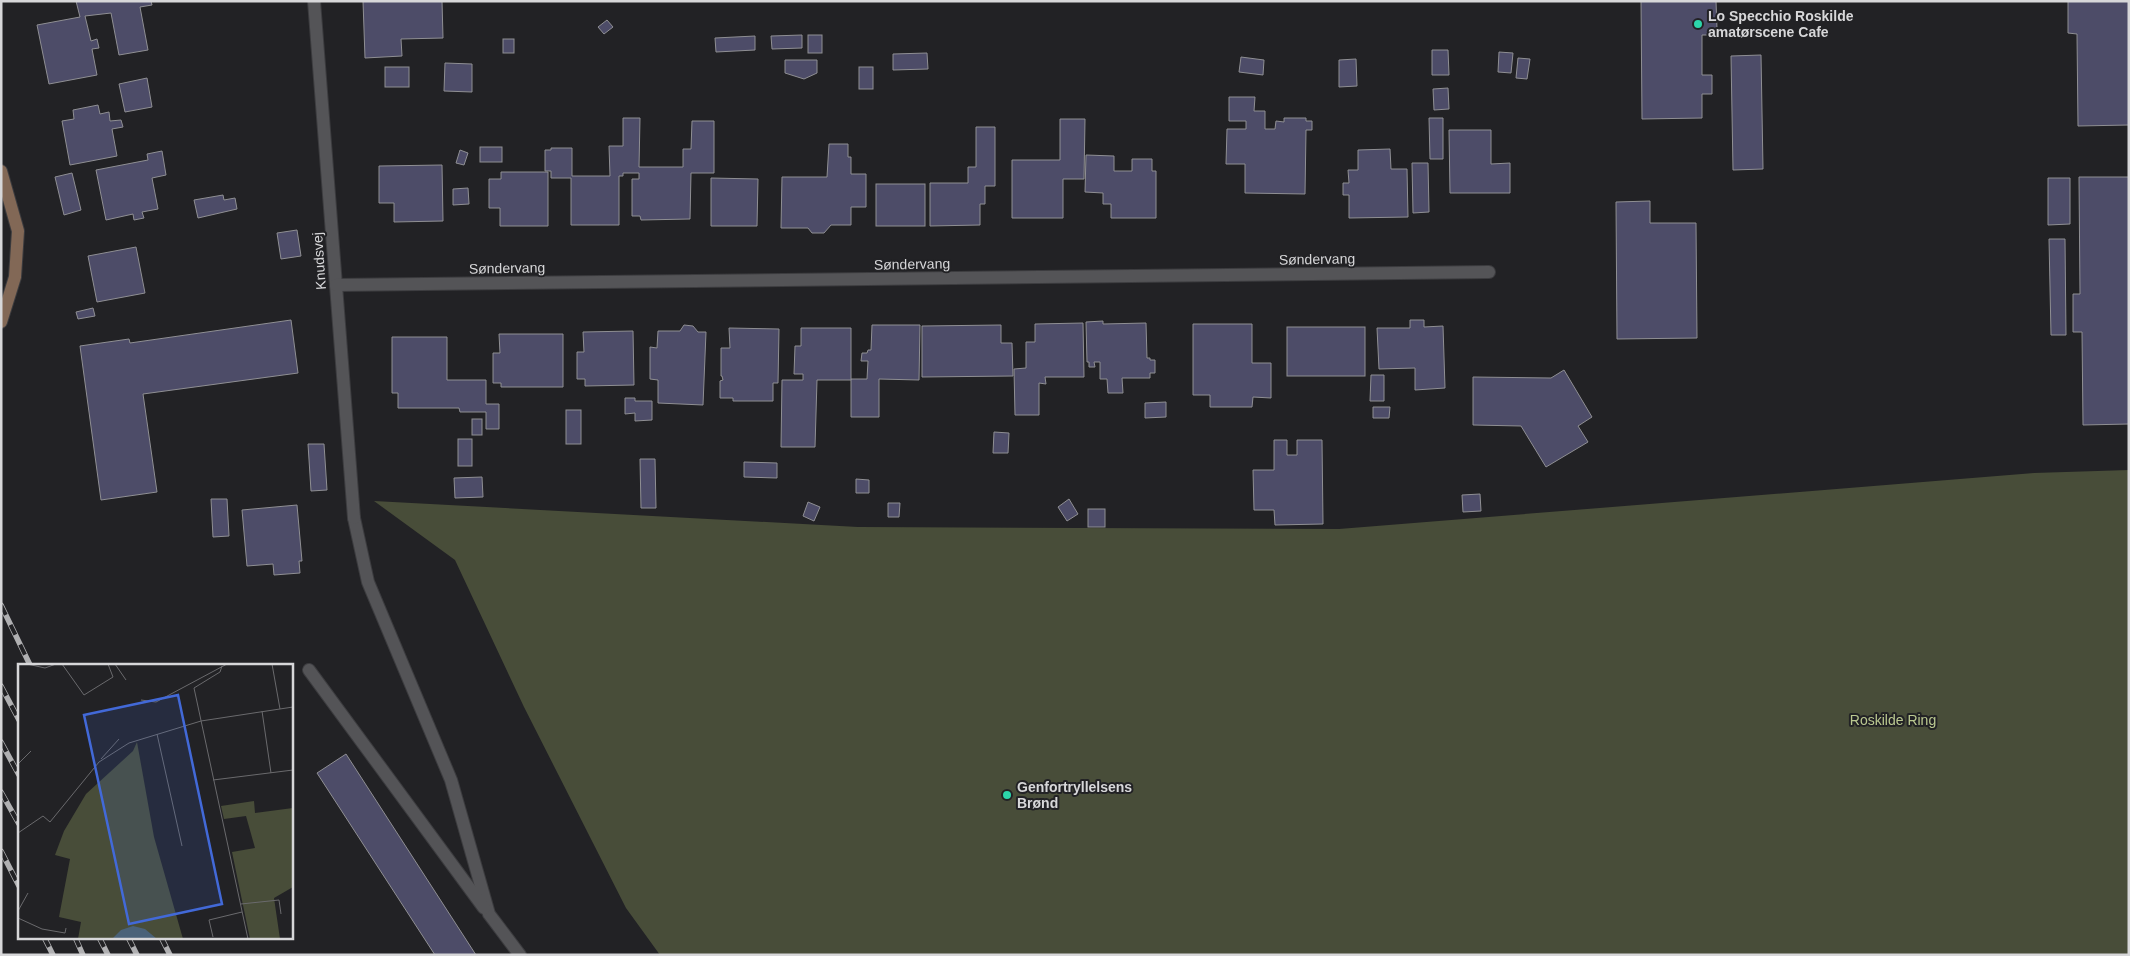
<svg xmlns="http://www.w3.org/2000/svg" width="2130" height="956" font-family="Helvetica,sans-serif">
<rect width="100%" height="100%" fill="#222225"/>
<!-- green -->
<path fill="#484d39" d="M2129 470V955H660L626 908 524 707 455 560 374 501 858 527 1339 529 2034 473Z"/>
<!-- building -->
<g fill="#4d4c68" stroke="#8f8f93">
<path d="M76 1H151L152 5 140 7 148 50 119 55 111 13 85 16 91 41 97 39 99 48 92 49 97 75 49 84 37 25 80 17Z"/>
<path d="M363 1H442L443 38 401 39 402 56 365 58Z"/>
<path d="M1641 1H1716L1717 29 1711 35H1702V75H1712V94H1702V118L1642 119Z"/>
<path d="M2068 1H2129V125L2078 126 2077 34 2068 33Z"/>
<path d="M607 20 613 27 604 34 598 27Z"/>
<path d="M802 35V48L772 49 771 36Z"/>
<rect x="808" y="35" width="14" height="18"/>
<path d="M755 36V50L716 52 715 38Z"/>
<rect x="503" y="39" width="11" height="14"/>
<path d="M1432 50H1448L1449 75H1432Z"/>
<path d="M1499 52 1513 53 1511 73 1498 72Z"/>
<path d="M927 53 928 69 893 70V54Z"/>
<path d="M1761 55 1763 169 1733 170 1731 56Z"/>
<path d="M1241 57 1264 60 1263 75 1239 72Z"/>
<path d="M1518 58 1530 59 1527 79 1516 78Z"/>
<path d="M1356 59 1357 86 1339 87V60Z"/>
<path d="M785 60H817V73L804 79 785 73Z"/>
<path d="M445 63 472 64V92L444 91Z"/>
<rect x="385" y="67" width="24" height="20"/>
<rect x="859" y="67" width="14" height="22"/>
<path d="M147 78 152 107 125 112 119 84Z"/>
<path d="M1448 88 1449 109 1434 110 1433 89Z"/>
<path d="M1229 97H1255L1254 111H1265V129H1275L1276 121 1284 122V118H1306V121H1312V130H1306L1305 194 1245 193V164H1226L1227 129H1246V121H1229Z"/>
<path d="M98 105 100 114 109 112 110 121 121 120 123 127 112 129 117 156 70 165 62 121 74 119 73 110Z"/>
<path d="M623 118H640L639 167H683V149H691L692 121H714V173H691L690 219 641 220 640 216H632V179H639V173H623V176H619V225H571V178H551V171H545V150H551V148H572V176H610L609 146H623Z"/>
<path d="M1429 118H1443V159H1430Z"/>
<path d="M1060 119H1085L1084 179H1063V218H1012V160H1060Z"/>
<path d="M976 127H995V186H985V204H980V225L930 226V183H968V167H976Z"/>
<path d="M1449 130H1491V164L1510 163V193H1450Z"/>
<path d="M829 144H848V157H851V174H866V207H851V225H831L824 233H812L808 228H781L782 177H827Z"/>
<rect x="480" y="147" width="22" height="15"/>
<path d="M1390 149 1391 169H1407L1408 217 1349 218V195H1343V183H1349L1348 170H1358V150Z"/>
<path d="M460 150 468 153 464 165 456 163Z"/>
<path d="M162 151 166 175 152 178 158 209 142 212 144 218 134 220 133 214 106 220 96 170 148 160 147 154Z"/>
<path d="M1086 155 1114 156V171H1132V159H1152V171H1156V218H1111V204H1103V193L1085 192Z"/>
<path d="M1412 163H1428L1429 212 1413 213Z"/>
<path d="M442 165 443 221 394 222V203H379V166Z"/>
<path d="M501 172H548V226H500V208H489V179H501Z"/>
<path d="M72 173 81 210 64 215 55 177Z"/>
<path d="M2079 177H2129V424L2083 425 2082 332H2073V294H2080Z"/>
<path d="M711 178 758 179 757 226H711Z"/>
<path d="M2048 178H2070V224L2048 225Z"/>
<rect x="876" y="184" width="49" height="42"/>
<path d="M468 188 469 204 453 205V189Z"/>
<path d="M223 195 224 200 235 198 237 209 198 218 194 200Z"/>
<path d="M1650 201V223H1696L1697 338 1617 339 1616 202Z"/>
<path d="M297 230 301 256 281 259 277 233Z"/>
<path d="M2049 239H2065L2066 335H2051Z"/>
<path d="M136 247 145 293 97 302 88 256Z"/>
<path d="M93 308 95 316 78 319 76 312Z"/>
<path d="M291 320 298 373 143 394 157 492 101 500 80 346 129 339 130 343Z"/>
<path d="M1410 320H1424V327L1443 326 1445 388 1415 390V368L1379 369 1377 328H1410Z"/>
<path d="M1103 321V324L1146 323 1147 358H1150V360H1155V373H1150V378H1122L1123 393H1108L1107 379H1100V362H1094L1095 367H1089V362H1087L1086 322Z"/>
<path d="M1083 323 1084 377H1045L1046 384 1039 383V415H1015L1014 369 1026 368V342H1035V324Z"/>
<path d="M1193 324H1252V363H1271V398L1253 397 1252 407H1210V395H1193Z"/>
<path d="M684 325 693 326 698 332H706L703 405 658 403V380L650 379V347L657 348 658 331H680Z"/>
<path d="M872 325H920L919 380 879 379V417H851V379H867L868 361H861L862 353H867L868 350H871Z"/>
<path d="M1001 325V343H1012L1013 376 922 377V326Z"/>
<rect x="1287" y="327" width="78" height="49"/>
<path d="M729 328 779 329 778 383H773V401H733V398H720V381L723 380 722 376H721V348H730Z"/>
<path d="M801 328H851V380H817L815 447H781L782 380H803V374H794L795 346H801Z"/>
<path d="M633 331 634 385 585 386V379H577V352H584L583 332Z"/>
<path d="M499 334H563V387H501V383H493V353H500Z"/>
<path d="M392 337H447V380H486V404H499V429H486V412H460L459 408H398V393H392Z"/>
<path d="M1564 370 1592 417 1578 426 1588 442 1546 467 1521 426 1473 425V377L1551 378Z"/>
<path d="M1371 375H1384V401H1370Z"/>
<path d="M625 398H635V401H652V420L635 421V413L625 414Z"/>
<path d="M1166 402V417L1145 418V403Z"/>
<path d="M1373 407H1390L1389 418H1373Z"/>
<rect x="566" y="410" width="15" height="34"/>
<rect x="472" y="419" width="10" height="16"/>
<path d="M994 432 1009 433 1008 453H993Z"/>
<rect x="458" y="439" width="14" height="27"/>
<path d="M1274 440H1287V455H1297V440H1322L1323 524 1275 525 1274 510H1254L1253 470H1274Z"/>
<path d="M308 444H324L327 490 311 491Z"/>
<path d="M640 459H655L656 508H641Z"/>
<path d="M744 462 777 463V478L744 477Z"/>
<path d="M482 477 483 497 455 498 454 478Z"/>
<path d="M856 479 869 480V493H856Z"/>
<path d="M1480 494 1481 511 1463 512 1462 495Z"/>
<path d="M211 499H227L229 536 213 537Z"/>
<path d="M1069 499 1078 514 1067 521 1058 507Z"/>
<path d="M808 502 820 507 814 521 803 516Z"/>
<path d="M888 503H900L899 517H888Z"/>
<path d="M297 505 302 561H299L300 573 274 575 273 564 247 566 242 510Z"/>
<rect x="1088" y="509" width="17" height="18"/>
<path d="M346 754 476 955H435L317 773Z"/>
</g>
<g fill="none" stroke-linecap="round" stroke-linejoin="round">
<defs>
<g id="lane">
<path d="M354 518 368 582 451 780 489 914 520 955"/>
<path d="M309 670 484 908"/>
</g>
<g id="street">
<path d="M314 1 354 518"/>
<path d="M336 285 1489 272"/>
</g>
<path id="secondary" d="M1 171 18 231 15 277 1 322"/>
</defs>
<!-- lane casing -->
<use href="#lane" stroke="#3c3c3f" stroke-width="14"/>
<!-- street casing -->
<use href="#street" stroke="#3c3c3f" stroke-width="14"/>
<!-- secondary casing -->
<use href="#secondary" stroke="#3c3c3f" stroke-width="14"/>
<!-- lane -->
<use href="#lane" stroke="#545457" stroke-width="12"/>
<!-- street -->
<use href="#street" stroke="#545457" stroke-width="12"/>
<!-- secondary -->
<use href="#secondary" stroke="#826856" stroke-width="12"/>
<defs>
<g id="rail">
<path d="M1 605 30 665"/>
<path d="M1 686 19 720"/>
<path d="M1 742 19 775"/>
<path d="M1 792 19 824"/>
<path d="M1 851 19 886"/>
<path d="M44 937 53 955"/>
<path d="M75 937 83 955"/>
<path d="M99 937 108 955"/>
<path d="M128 937 137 955"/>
<path d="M161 937 170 955"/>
</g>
</defs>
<!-- rail casing -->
<use href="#rail" stroke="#b0b0b2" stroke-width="5.5"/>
<!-- rail -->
<use href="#rail" stroke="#222225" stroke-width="4" stroke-dasharray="11" stroke-linecap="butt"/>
</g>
<!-- markers -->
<g fill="#2cd5ab" stroke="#222225" stroke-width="2">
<circle cx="1698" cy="24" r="5"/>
<circle cx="1007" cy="795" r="5"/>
</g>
<g text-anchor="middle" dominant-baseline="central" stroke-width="4" stroke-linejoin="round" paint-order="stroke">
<!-- poi labels -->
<g font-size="14" font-weight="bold" fill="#d7d7d9" stroke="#222225" text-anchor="start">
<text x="1708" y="16">Lo Specchio Roskilde<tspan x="1708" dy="16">amatørscene Cafe</tspan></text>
<text x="1017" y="787">Genfortryllelsens<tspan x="1017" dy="16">Brønd</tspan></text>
</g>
<!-- street labels -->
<g font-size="14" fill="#d7d7d9" stroke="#222225">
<text transform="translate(1317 259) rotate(-1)">Søndervang</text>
<text transform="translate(319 261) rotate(-94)">Knudsvej</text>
<text transform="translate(912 264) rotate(-1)">Søndervang</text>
<text transform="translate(507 268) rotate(-1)">Søndervang</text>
</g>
<!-- park labels -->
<g font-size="14" fill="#bac890" stroke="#222225">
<text x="1893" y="720">Roskilde Ring</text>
</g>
</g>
<!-- overview -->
<g transform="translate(18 664)">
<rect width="275" height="275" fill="#222225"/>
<path d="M119 78 136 173 165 275H60L63 258 41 253 52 195 37 191 46 167 68 130 115 87ZM236 137 237 149 275 144V223L256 234 262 275H232L214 188 237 184 228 152 206 155 203 142Z" fill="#484d39"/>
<path d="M115 262 127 265 139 275H94L103 266Z" fill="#4a6279"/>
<path fill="none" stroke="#6a6a6d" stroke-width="1" d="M9 0 27 4 38 0M44 0 66 31 95 13 90 0M97 0 108 16M254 0 262 45M204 2 202 8 176 24 230 275M123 36 138 38 209 0M244 47 253 109M139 70 164 182M83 95 101 75M0 100 13 87M195 116 275 106M0 169 25 152 32 158 81 98 111 79 183 57 275 43M223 240 261 236 263 250M0 247 10 229M0 254 24 265 47 269 48 264M195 273 191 256 224 248"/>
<path fill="#4269d8" fill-opacity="0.15" stroke="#4269d8" stroke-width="2.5" d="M160 31 204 240 111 260 66 51Z"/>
<rect width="275" height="275" fill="none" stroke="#d7d7d9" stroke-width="2.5"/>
</g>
<!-- border -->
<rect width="2130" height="956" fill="none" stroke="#d7d7d9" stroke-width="5"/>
</svg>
